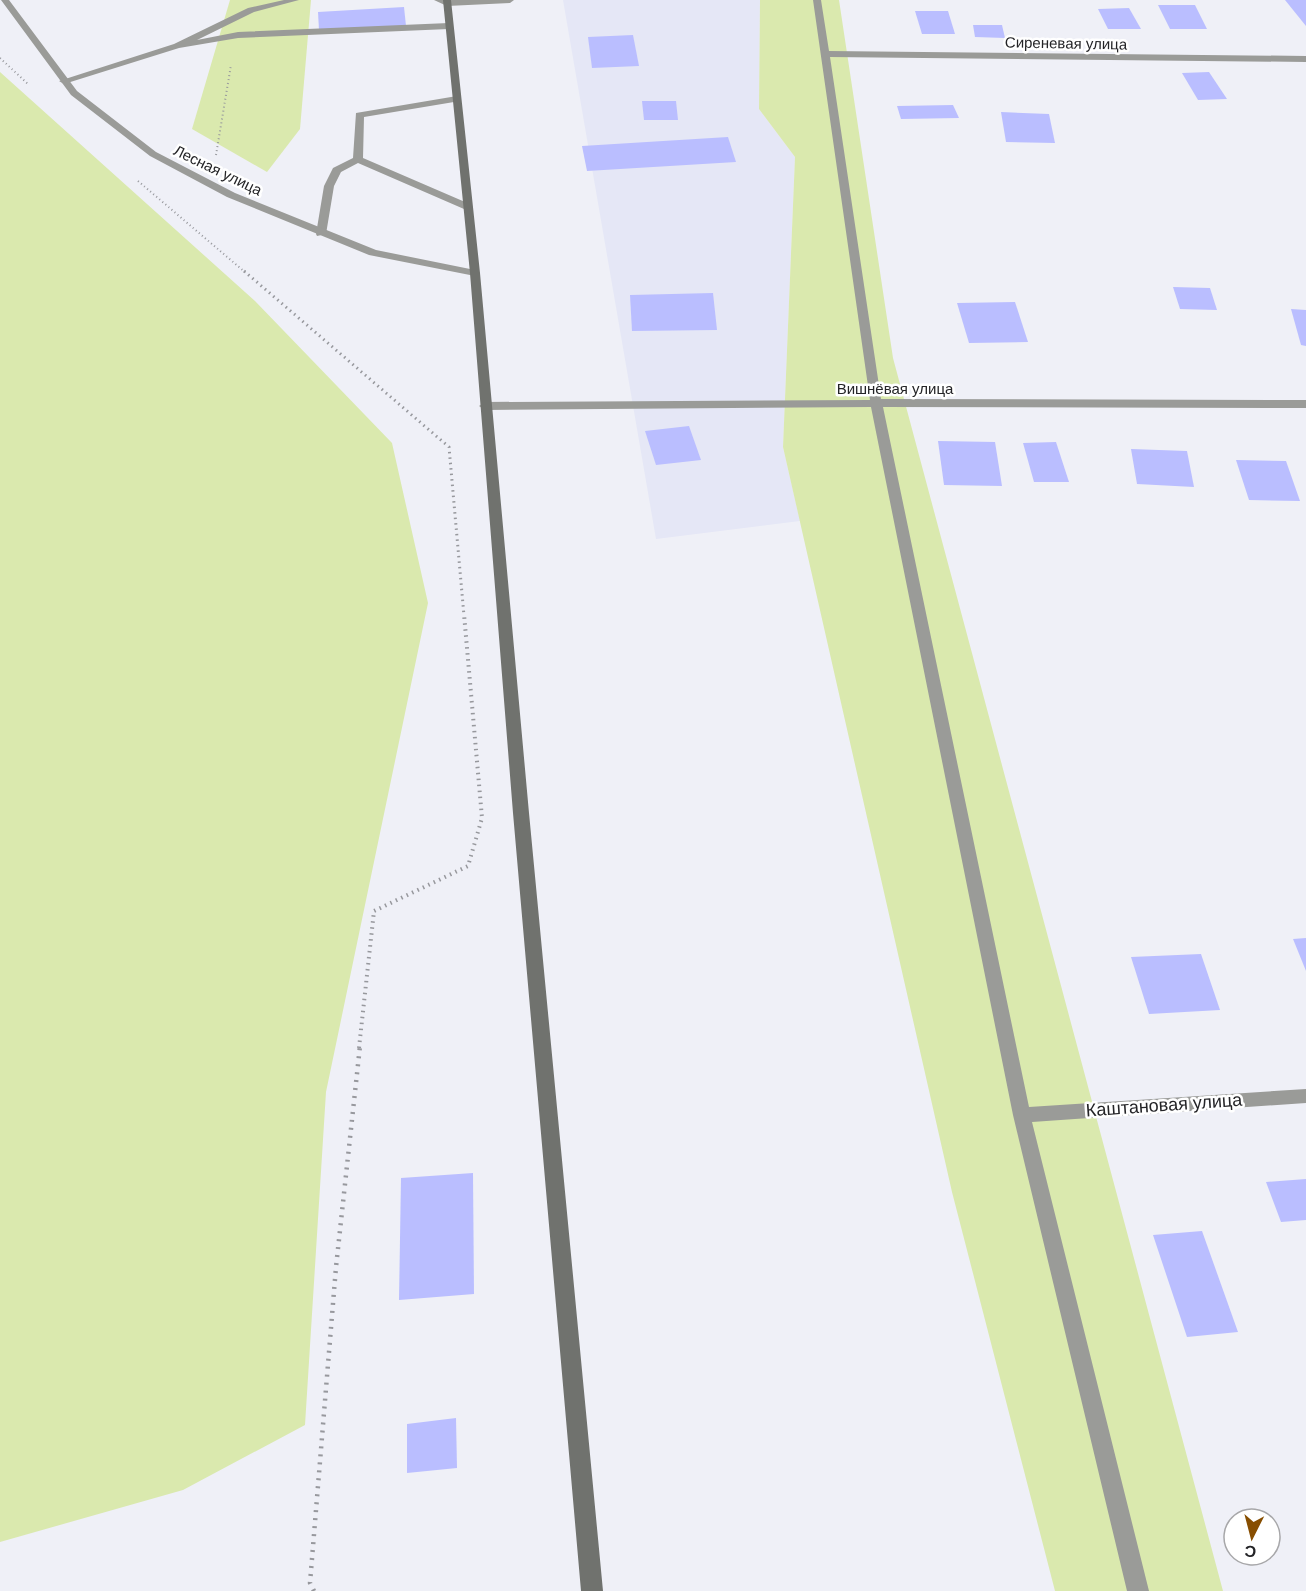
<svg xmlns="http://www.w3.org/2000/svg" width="1306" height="1591" font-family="Helvetica,sans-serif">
<rect width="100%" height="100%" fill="#eff0f7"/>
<!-- built -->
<path fill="#e5e7f6" d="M563 0H760L759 109 795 157 783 447 800 521 656 539Z"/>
<!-- green -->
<g fill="#dae9ae">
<path d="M230 0H311L300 129 267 172 192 129Z"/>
<path d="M760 0H839L893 358 1223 1591H1055L952 1192 783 447 795 157 759 109Z"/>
<path d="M0 72 255 301 392 443 428 603 326 1092 305 1425 183 1490 0 1542Z"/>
</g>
<!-- building -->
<g fill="#babeff">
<path d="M1285 0H1306V26Z"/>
<path d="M1158 5H1195L1207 29H1170Z"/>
<path d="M404 7 406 26 319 30 318 12Z"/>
<path d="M1129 8 1141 29H1108L1098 9Z"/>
<path d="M915 11H948L955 34H922Z"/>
<path d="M973 25H1002L1005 38 975 37Z"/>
<path d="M633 35 639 66 592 68 588 37Z"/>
<path d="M1209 72 1227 99 1198 100 1182 73Z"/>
<path d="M642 101H676L678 120H644Z"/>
<path d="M953 105 959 118 901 119 897 106Z"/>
<path d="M1001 112 1049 114 1055 143 1006 142Z"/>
<path d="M728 137 736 162 587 171 582 146Z"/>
<path d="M1173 287 1210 288 1217 310 1180 309Z"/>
<path d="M713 293 717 330 632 331 630 295Z"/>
<path d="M1015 302 1028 342 969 343 957 303Z"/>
<path d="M1291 309 1306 310V346L1301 345Z"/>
<path d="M689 426 701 460 656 465 645 431Z"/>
<path d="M938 441 995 442 1002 486 944 485Z"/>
<path d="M1056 442 1069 482H1034L1023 443Z"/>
<path d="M1131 449 1187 451 1194 487 1137 484Z"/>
<path d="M1236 460 1286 461 1300 501 1249 500Z"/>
<path d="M1306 938V971L1293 939Z"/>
<path d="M1201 954 1220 1010 1149 1014 1131 957Z"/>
<path d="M473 1173 474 1294 399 1300 401 1178Z"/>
<path d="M1306 1179V1220L1281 1222 1266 1182Z"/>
<path d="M1202 1231 1238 1332 1187 1337 1153 1235Z"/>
<path d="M456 1418 457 1468 407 1473V1424Z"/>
</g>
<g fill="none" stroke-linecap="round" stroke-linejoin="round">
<!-- path-far3 -->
<g stroke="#97989d" stroke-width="2" stroke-dasharray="1 3" stroke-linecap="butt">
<path d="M0 58 29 85"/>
<path d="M216 155 231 65"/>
<path d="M138 181 246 273"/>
</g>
<!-- path-far2 -->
<path stroke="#97989d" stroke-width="3" stroke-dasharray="1.5 4" stroke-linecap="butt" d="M244 271 449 447 464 616"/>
<!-- path-far1 -->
<path stroke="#97989d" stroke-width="4" stroke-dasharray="1.5 4.5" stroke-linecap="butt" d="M359 1048 374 911 468 866 482 818 464 614"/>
<!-- path -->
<path stroke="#97989d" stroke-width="4.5" stroke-dasharray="2 6" stroke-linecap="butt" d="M314 1591 310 1583 336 1267 360 1046"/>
<!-- service -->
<g fill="#9a9b98" fill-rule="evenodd">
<path d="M284 0H299L254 12 197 40 238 32 449 23 453 26 449 29 238 38 179 48 64 84 59 81 174 44 248 8Z"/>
<path d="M434 0H514L510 3 447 6Z"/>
<path d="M457 96 460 97V101L364 117 363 158 472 205V209H464L358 163 341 172 334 186 326 234 317 236 316 234 324 186 333 168 353 158 356 113Z"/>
</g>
<!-- minor -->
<g fill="#9a9b98" fill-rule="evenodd">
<path d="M1 0H9L77 91 156 152 235 193 376 250 475 270 480 273 475 276 369 255 227 197 150 156 71 95Z"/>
<path d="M813 0H821L829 51 1306 56V62L830 57 881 399 1306 400V408L883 407 1029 1107 1306 1089V1103L1032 1122 1149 1591H1127L1013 1115 871 407 485 410 479 406 485 402 870 400Z"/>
</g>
<!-- secondary -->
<path fill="#70726e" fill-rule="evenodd" d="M443 0H451L480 273 529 813 603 1591H581L513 813 470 273Z"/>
</g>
<g text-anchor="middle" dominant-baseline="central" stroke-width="5" stroke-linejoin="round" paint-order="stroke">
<!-- far-street labels -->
<g font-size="15" fill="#242427" stroke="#fff">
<text transform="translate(1066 43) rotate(1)">Сиреневая улица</text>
<text transform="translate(218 170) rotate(26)">Лесная улица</text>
<text x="895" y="388">Вишнёвая улица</text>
</g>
<!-- street labels -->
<g font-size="18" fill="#242427" stroke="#fff">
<text transform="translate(1164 1105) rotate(-4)">Каштановая улица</text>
</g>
</g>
<!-- north arrow -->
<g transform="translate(1252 1537) rotate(186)"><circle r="28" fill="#ffffff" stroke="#a7a7a9" stroke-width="1.5"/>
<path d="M0-4.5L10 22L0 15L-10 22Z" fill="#874e01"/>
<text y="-9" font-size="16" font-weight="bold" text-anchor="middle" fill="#242427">С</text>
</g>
</svg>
